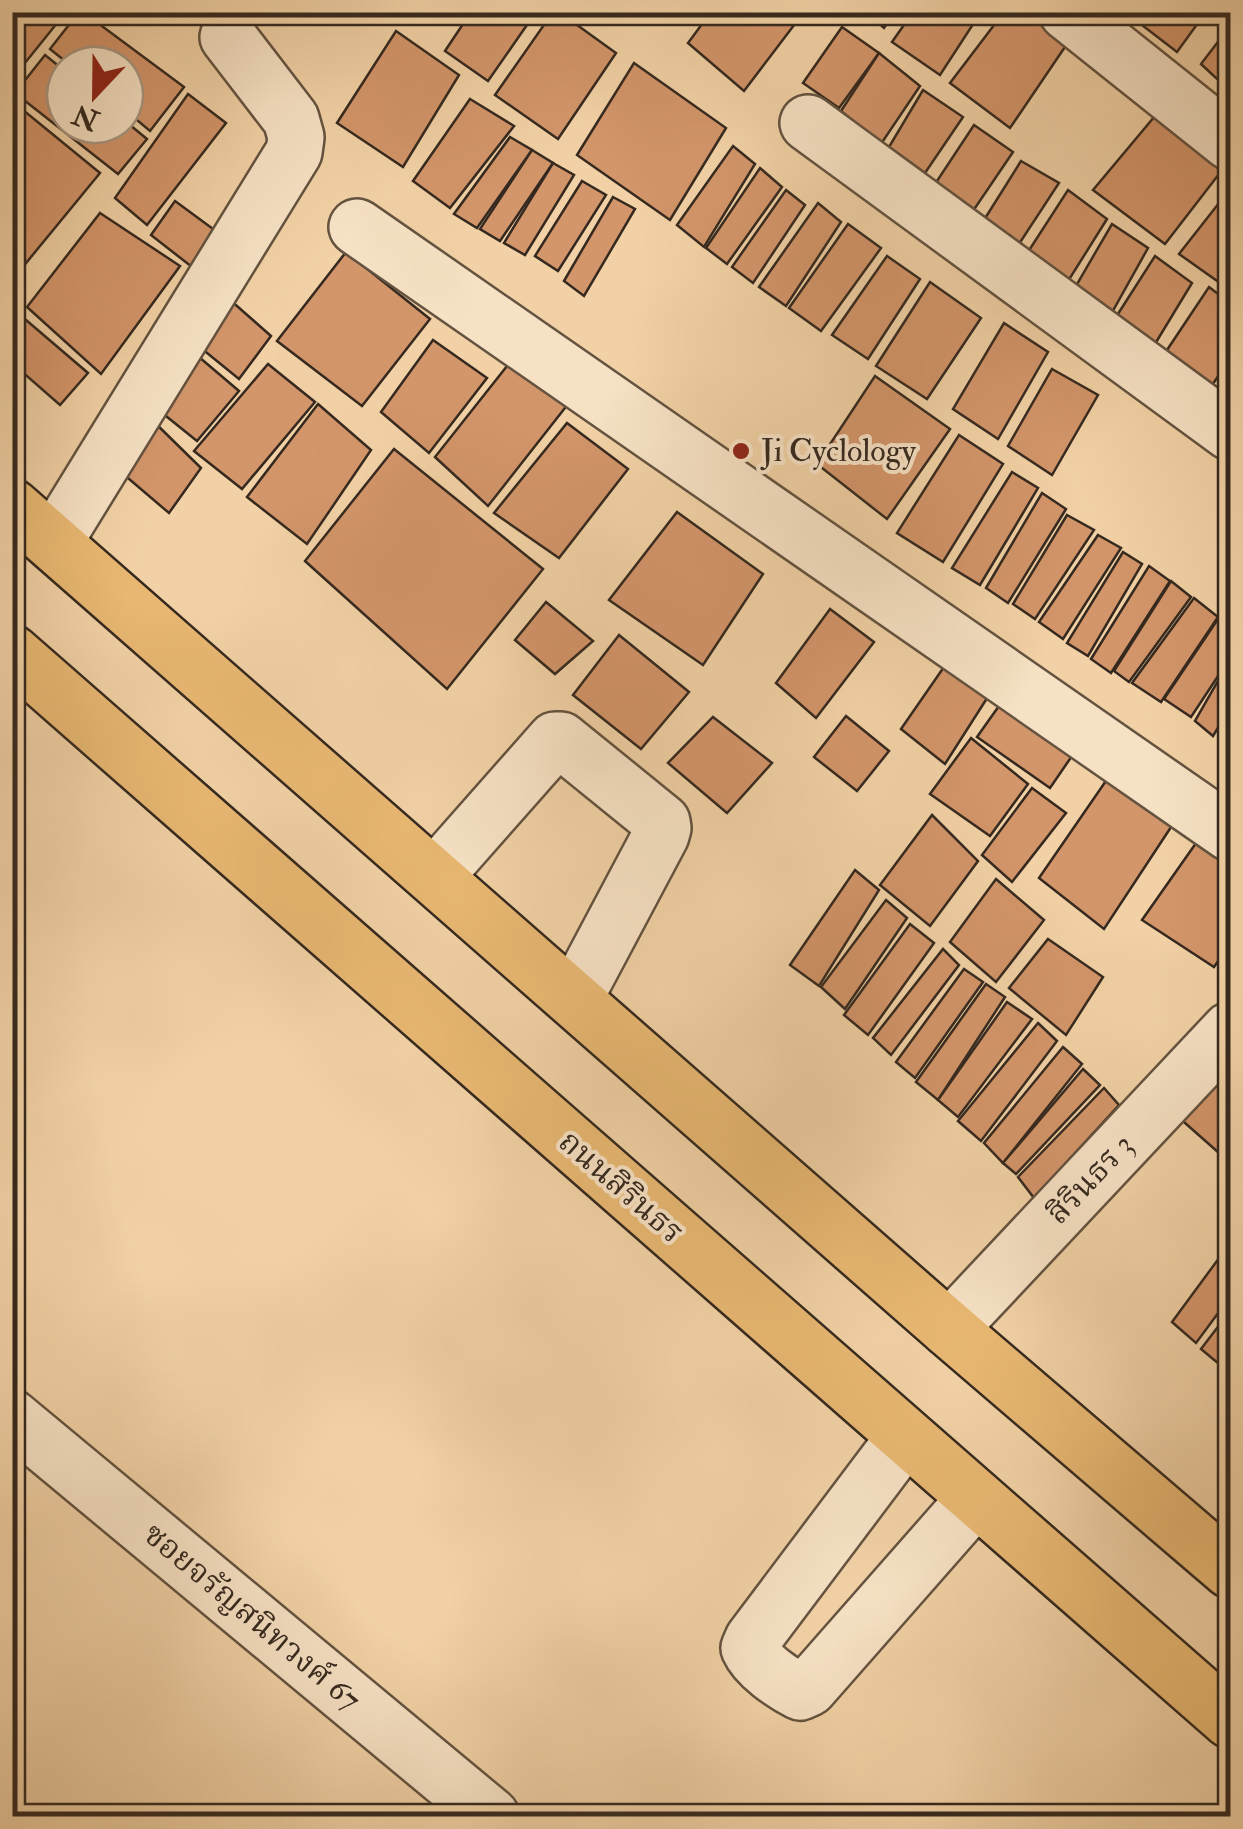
<svg xmlns="http://www.w3.org/2000/svg" width="1243" height="1829" font-family="'IM FELL Double Pica','Noto Serif Thai',serif">
<rect width="100%" height="100%" fill="#f1d1a5"/>
<filter id="stains"><feTurbulence type="fractalNoise" baseFrequency=".002" numOctaves="4"/><feColorMatrix values="0 0 0 0 .2 0 0 0 0 .09 0 0 0 0 .02 0 0 0 .5 -.17"/></filter>
<radialGradient id="worn" r=".72"><stop offset=".6" stop-color="#630" stop-opacity="0"/><stop offset="1" stop-color="#630" stop-opacity=".3"/></radialGradient>
<!-- building -->
<g fill="#d3956a" stroke="#35291f" stroke-width="2.5">
<path d="M12 12H66L12 79Z"/>
<path d="M79 12H83L184 87 150 131 125 110V65H70L50 49Z"/>
<path d="M471 12H536L488 81 445 51Z"/>
<path d="M553 12H559L616 53 558 139 495 95Z"/>
<path d="M711 12H804L744 91 688 43Z"/>
<path d="M866 12H895L884 28Z"/>
<path d="M913 12H981L940 75 892 42Z"/>
<path d="M1004 12H1036L1071 38 1010 128 950 83Z"/>
<path d="M1125 12H1206L1177 52Z"/>
<path d="M1230 26V91L1201 64Z"/>
<path d="M842 27 879 53 839 108 803 83Z"/>
<path d="M396 31 459 75 403 167 337 123Z"/>
<path d="M879 53 920 86 881 144 841 111Z"/>
<path d="M45 55 65 71V125H125V121L147 139 118 174 15 93Z"/>
<path d="M634 63 726 128 670 220 577 155Z"/>
<path d="M923 90 963 117 925 173 889 147Z"/>
<path d="M188 94 226 123 147 225 115 198Z"/>
<path d="M470 99 514 126 450 208 413 181Z"/>
<path d="M23 110 100 173 17 274 12 271V124Z"/>
<path d="M1160 110 1226 165 1165 244 1093 190Z"/>
<path d="M974 125 1013 152 971 214 935 184Z"/>
<path d="M510 137 532 150 477 228 454 214Z"/>
<path d="M733 146 755 164 704 247 677 225Z"/>
<path d="M532 150 553 163 500 241 480 229Z"/>
<path d="M1021 161 1059 183 1019 244 984 220Z"/>
<path d="M553 163 574 175 525 255 504 243Z"/>
<path d="M760 168 782 187 727 264 706 248Z"/>
<path d="M582 181 606 195 558 271 535 256Z"/>
<path d="M1230 189V290L1179 254Z"/>
<path d="M786 190 805 205 753 283 732 267Z"/>
<path d="M1068 190 1107 219 1065 286 1026 255Z"/>
<path d="M613 197 635 209 584 296 564 281Z"/>
<path d="M175 201 224 237 201 274 151 235Z"/>
<path d="M818 203 841 222 786 306 759 287Z"/>
<path d="M100 213 180 266 101 374 27 307Z"/>
<path d="M848 224 881 248 821 331 789 308Z"/>
<path d="M1112 224 1148 248 1110 316 1073 291Z"/>
<path d="M346 252 430 319 362 406 277 341Z"/>
<path d="M887 256 920 279 868 359 832 335Z"/>
<path d="M1155 256 1192 283 1155 344 1116 317Z"/>
<path d="M930 282 981 318 927 399 876 366Z"/>
<path d="M1209 287 1230 303V358L1211 387 1165 353Z"/>
<path d="M229 299 271 336 239 379 196 344Z"/>
<path d="M12 308 88 373 60 405 12 363Z"/>
<path d="M1004 323 1048 352 998 439 953 409Z"/>
<path d="M433 340 487 378 429 453 381 412Z"/>
<path d="M515 356 572 399 488 506 435 457Z"/>
<path d="M199 357 239 391 197 441 156 408Z"/>
<path d="M268 364 315 402 242 489 194 451Z"/>
<path d="M1052 369 1098 395 1052 475 1008 446Z"/>
<path d="M875 376 950 429 887 519 817 464Z"/>
<path d="M318 404 371 450 307 544 247 497Z"/>
<path d="M150 418 201 468 169 513 115 467Z"/>
<path d="M567 423 628 469 559 558 494 513Z"/>
<path d="M959 435 1003 464 943 562 897 533Z"/>
<path d="M394 449 543 569 447 689 305 561Z"/>
<path d="M1012 472 1038 488 980 585 952 568Z"/>
<path d="M1042 493 1066 509 1008 603 986 588Z"/>
<path d="M677 512 763 574 703 665 609 600Z"/>
<path d="M1067 515 1094 530 1035 619 1013 604Z"/>
<path d="M1098 535 1121 548 1063 639 1039 622Z"/>
<path d="M1123 552 1142 564 1088 656 1067 643Z"/>
<path d="M1149 566 1170 581 1111 673 1091 659Z"/>
<path d="M1171 581 1191 597 1129 682 1114 671Z"/>
<path d="M1194 598 1218 617 1161 702 1132 683Z"/>
<path d="M546 602 593 641 555 674 515 640Z"/>
<path d="M830 609 874 642 816 718 776 683Z"/>
<path d="M1218 619 1230 627V658L1191 717 1164 699Z"/>
<path d="M619 635 689 692 641 749 573 695Z"/>
<path d="M955 651 998 681 945 764 901 729Z"/>
<path d="M1230 660V708L1213 736 1195 721Z"/>
<path d="M1011 689 1087 734 1050 788 977 737Z"/>
<path d="M846 716 889 751 857 791 814 757Z"/>
<path d="M713 717 772 763 727 813 668 763Z"/>
<path d="M971 738 1028 784 990 836 930 794Z"/>
<path d="M1110 775 1175 821 1104 929 1039 878Z"/>
<path d="M1032 788 1066 813 1012 882 982 855Z"/>
<path d="M932 815 978 861 930 926 880 885Z"/>
<path d="M1201 836 1230 854V944L1214 967 1142 920Z"/>
<path d="M855 870 879 890 819 986 790 965Z"/>
<path d="M996 879 1044 920 996 982 950 942Z"/>
<path d="M886 900 907 918 845 1009 821 987Z"/>
<path d="M910 924 934 943 868 1035 844 1015Z"/>
<path d="M1048 939 1103 977 1066 1035 1009 988Z"/>
<path d="M943 949 959 965 891 1055 873 1038Z"/>
<path d="M964 969 983 982 915 1078 896 1062Z"/>
<path d="M986 984 1005 997 938 1100 916 1082Z"/>
<path d="M1007 1002 1032 1019 958 1117 938 1100Z"/>
<path d="M1038 1023 1057 1041 981 1141 958 1121Z"/>
<path d="M1063 1047 1082 1064 1003 1163 984 1143Z"/>
<path d="M1083 1069 1100 1085 1016 1174 1003 1163Z"/>
<path d="M1211 1071 1230 1087V1155L1227 1160 1176 1115Z"/>
<path d="M1104 1088 1119 1105 1034 1198 1018 1177Z"/>
<path d="M1225 1250 1230 1254V1297L1196 1343 1172 1322Z"/>
<path d="M1230 1311V1373L1201 1349Z"/>
</g>
<g fill="none" stroke-linecap="round" stroke-linejoin="round">
<defs>
<g id="minor">
<path d="M1067 12 1230 142"/>
<path d="M808 123 1230 432"/>
<path d="M357 227 1230 833"/>
<path d="M54 542 294 152 296 137 291 119 228 37"/>
<path d="M435 876 555 740H561L662 822 663 828 661 835 574 999"/>
<path d="M949 1329 1230 1030"/>
<path d="M12 1418 491 1816"/>
<path d="M905 1437 753 1639 749 1648C757 1666 783 1683 800 1692L809 1688 976 1498"/>
</g>
<g id="major">
<path d="M12 507 949 1329 1230 1570"/>
<path d="M12 653 1230 1720"/>
</g>
</defs>
<!-- minor casing -->
<use href="#minor" stroke="#645340" stroke-width="60"/>
<!-- major casing -->
<use href="#major" stroke="#35291f" stroke-width="60"/>
<!-- minor -->
<use href="#minor" stroke="#f6e1c4" stroke-width="55"/>
<!-- major -->
<use href="#major" stroke="#e8b872" stroke-width="55"/>
</g>
<!-- markers -->
<circle fill="#8f2418" stroke="#f6e1c4" stroke-width="4" cx="741" cy="451" r="10"/>
<g text-anchor="middle" dominant-baseline="central" stroke-width="8" stroke-linejoin="round" paint-order="stroke">
<!-- poi labels -->
<g font-size="32" fill="#35291f" stroke="#f6e1c4" text-anchor="start">
<text x="761" y="451">Ji Cyclology</text>
</g>
<!-- street labels -->
<g font-size="32" fill="#35291f" stroke="#f6e1c4">
<text transform="translate(1090 1179) rotate(-47)">สิรินธร 3</text>
<text transform="translate(621 1187) rotate(41)">ถนนสิรินธร</text>
<text transform="translate(252 1617) rotate(40)">ซอยจรัญสนิทวงศ์ 67</text>
</g>
</g>
<!-- margin -->
<rect width="1243" height="1829" fill="none" stroke="#f1d1a5" stroke-width="50"/>
<rect x="15" y="15" width="1213" height="1799" fill="none" stroke="#35291f" stroke-width="5"/>
<rect x="25" y="25" width="1193" height="1779" fill="none" stroke="#35291f" stroke-width="2.5"/>
<!-- north arrow -->
<g transform="translate(95 95) rotate(202)"><circle r="48" fill="#f6e1c4" stroke="#a99782" stroke-width="2.5"/>
<path d="M0-8L18 38L0 25L-18 38Z" fill="#8f2418"/>
<text y="-15" font-size="28" font-weight="bold" text-anchor="middle" fill="#35291f">N</text>
</g>
<rect width="100%" height="100%" filter="url(#stains)"/>
<rect width="100%" height="100%" fill="url(#worn)"/>
</svg>
